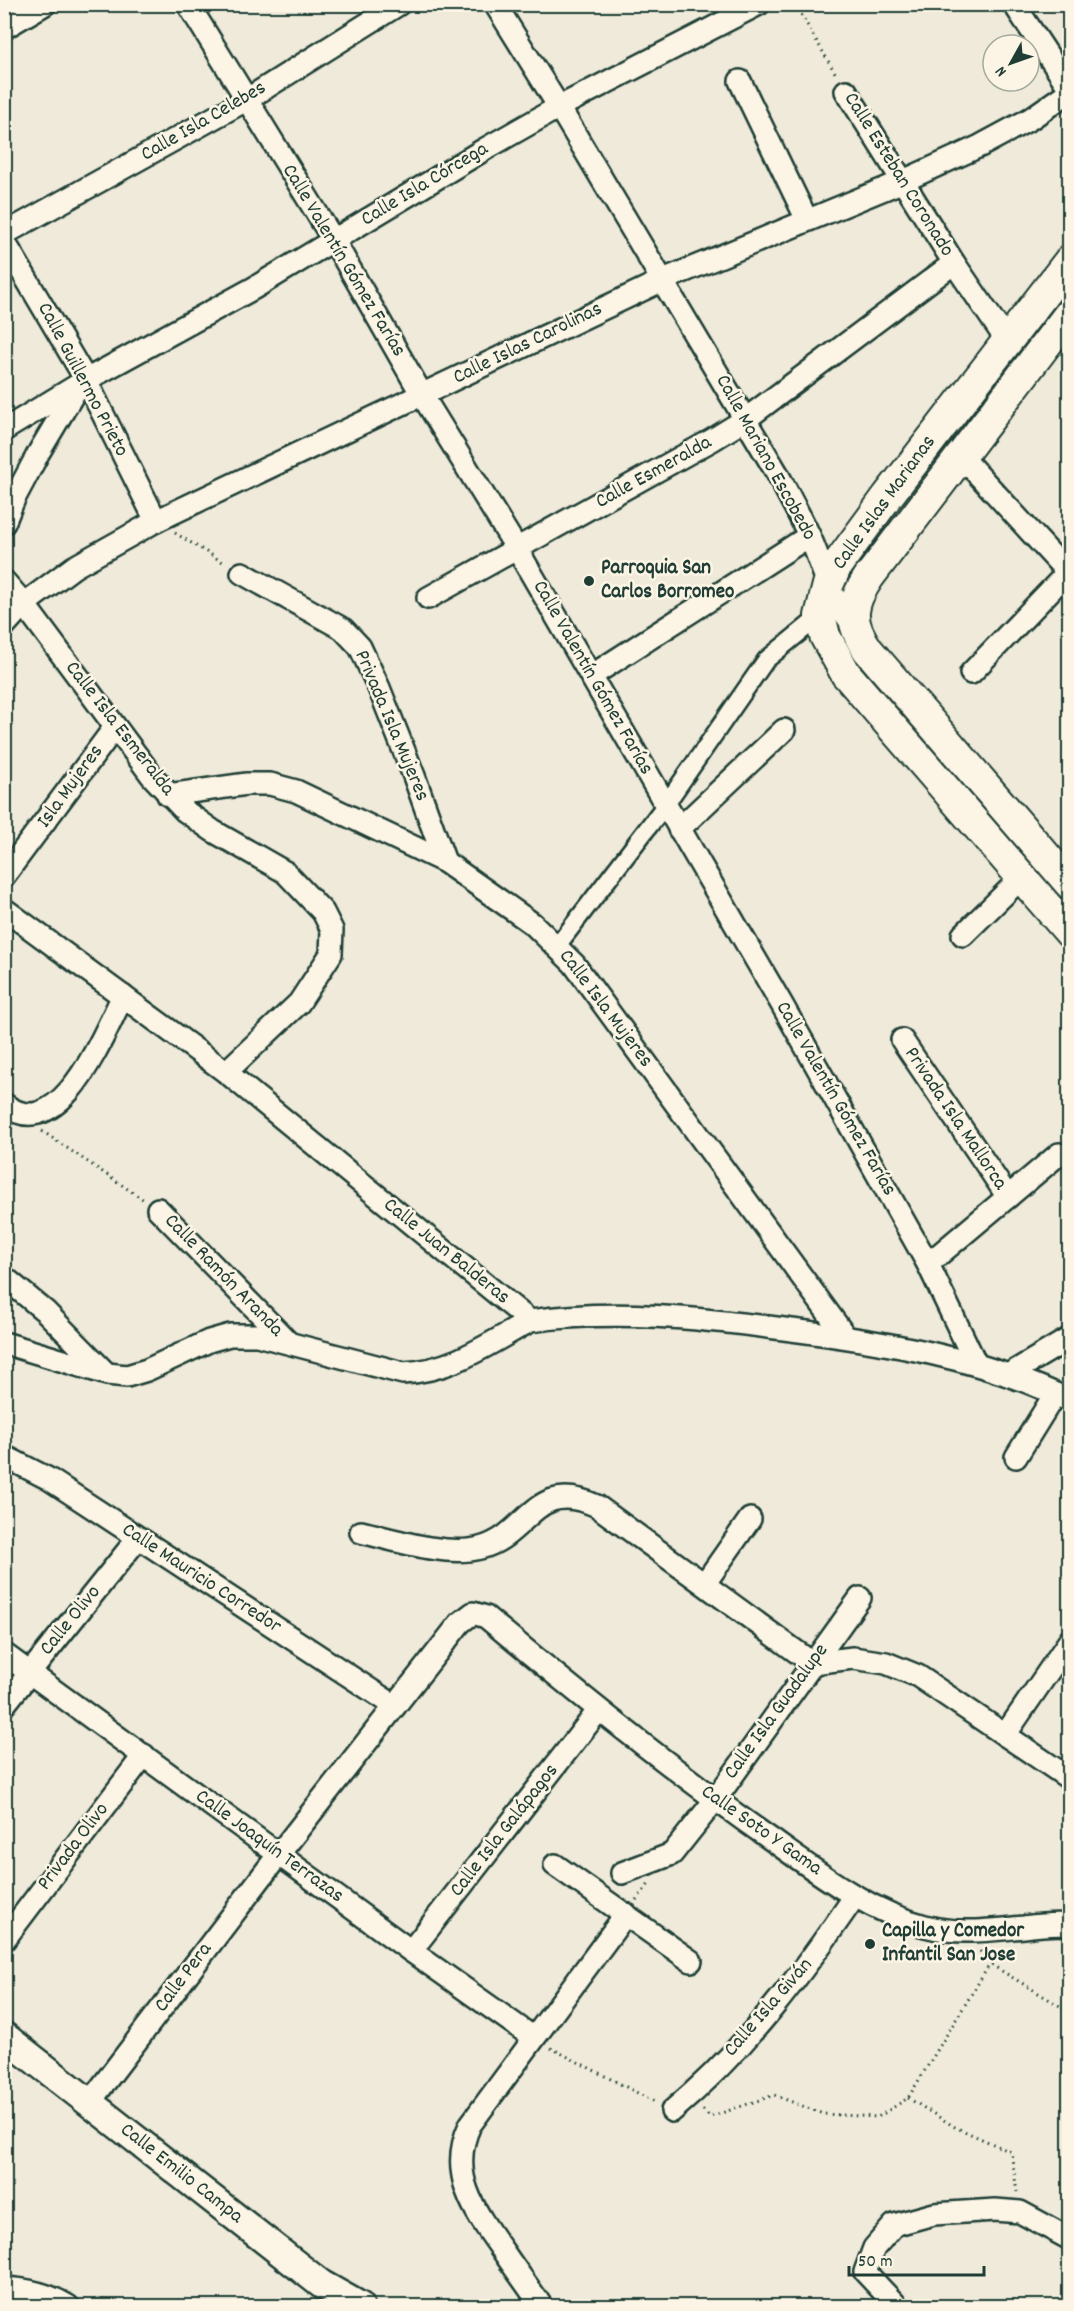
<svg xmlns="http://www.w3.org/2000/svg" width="1074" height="2311" font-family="Dekko,sans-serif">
<rect width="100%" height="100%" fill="#efeada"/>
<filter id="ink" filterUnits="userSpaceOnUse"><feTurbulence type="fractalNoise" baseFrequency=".0167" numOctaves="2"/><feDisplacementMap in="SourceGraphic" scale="12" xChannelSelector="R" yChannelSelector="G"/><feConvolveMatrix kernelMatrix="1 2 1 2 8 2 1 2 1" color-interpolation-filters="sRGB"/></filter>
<g filter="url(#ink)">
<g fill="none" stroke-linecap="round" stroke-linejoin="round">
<defs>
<path id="pedestrian" d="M557 946 666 804 766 660 820 616"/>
<g id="minor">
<path d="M188 4 334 241 422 395 517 549 781 1003 928 1264 976 1364"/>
<path d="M495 4 559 107 777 473C788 494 799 514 809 535 824 568 828 598 854 625"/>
<path d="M1014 4 1070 89"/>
<path d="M4 28 45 4"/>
<path d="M740 81 807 220"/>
<path d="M846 91 954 263 1007 341"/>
<path d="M4 234 246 100 399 4"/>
<path d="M4 241 86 380 156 521"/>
<path d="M4 430 86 380 254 288 485 149 559 107 759 4"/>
<path d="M961 456 1070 575"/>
<path d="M4 523 14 499 39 452 77 388"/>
<path d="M242 573 343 629 360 647 379 688 414 776 445 862"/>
<path d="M4 581 24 604 152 776 185 811 213 831 285 872 323 912 332 930 331 954 299 1003 226 1072"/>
<path d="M428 598 712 440 746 419 954 263"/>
<path d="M4 626 24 604 74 567 156 521 663 280 901 182 980 146 1030 119 1070 91"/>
<path d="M971 673 1070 570"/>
<path d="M591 676 809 536"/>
<path d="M168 795 247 784H270L296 791 445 862 533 924 574 964 845 1336"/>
<path d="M679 829 784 730"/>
<path d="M4 876 115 727"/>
<path d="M4 909 226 1072 530 1321C615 1309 699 1318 784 1329 879 1341 983 1357 1070 1401"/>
<path d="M963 935 1022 877"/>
<path d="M902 1040 1008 1197"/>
<path d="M4 1104C60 1149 104 1032 123 996"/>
<path d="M158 1209 287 1341"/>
<path d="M928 1264 1059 1154"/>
<path d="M4 1277 46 1312 104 1371"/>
<path d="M4 1343 107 1374 127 1376 147 1370 209 1341 230 1335H257L403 1373C452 1371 488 1344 530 1321"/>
<path d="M1008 1375 1070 1338"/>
<path d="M4 1456 49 1479 395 1706"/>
<path d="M1016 1457 1055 1394"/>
<path d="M361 1532C396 1540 446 1557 480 1548 530 1535 533 1477 597 1506L812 1663 853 1658 886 1663 918 1676 1070 1779"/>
<path d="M705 1583 750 1519"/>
<path d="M4 1654 411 1951 534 2038"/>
<path d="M4 1705 138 1538"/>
<path d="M1005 1735 1070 1640"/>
<path d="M555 1865 691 1961"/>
<path d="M622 1873 672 1854 715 1800 860 1598"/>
<path d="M4 1940 144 1755"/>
<path d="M411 1951 598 1711"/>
<path d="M90 2102 279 1854 460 1623 473 1613 486 1617C579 1695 673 1771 772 1840 820 1874 868 1911 925 1926 958 1935 991 1930 1024 1927 1039 1925 1055 1923 1070 1925"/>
<path d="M672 2111C746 2049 801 1975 855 1896"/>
<path d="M4 2288C26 2289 50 2295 68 2306"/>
<path d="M540 2304C528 2286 515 2269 503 2251 475 2212 447 2174 470 2125L626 1914"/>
<path d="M897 2306 865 2272 874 2248 894 2225 934 2214 995 2210 1020 2212 1070 2239"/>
</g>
<path id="tertiary" d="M4 2036 321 2284 360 2306"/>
<g id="secondary">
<path d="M1070 260 887 497 837 565 828 585 820 616 825 636 846 674 1070 933"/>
<path d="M1070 313 869 577C850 605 848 621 868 650L1070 884"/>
</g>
</defs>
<!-- pedestrian casing -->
<use href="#pedestrian" stroke="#1f3d34" stroke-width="21"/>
<!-- minor casing -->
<use href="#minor" stroke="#1f3d34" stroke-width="26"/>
<!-- tertiary casing -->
<use href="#tertiary" stroke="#1f3d34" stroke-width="32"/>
<!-- secondary casing -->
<use href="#secondary" stroke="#1f3d34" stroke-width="34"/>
<!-- path -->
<g stroke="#1f3d34" stroke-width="3" stroke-dasharray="1.5 4.5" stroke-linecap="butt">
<path d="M795 4 837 76"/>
<path d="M175 533 226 564"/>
<path d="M42 1131 144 1200"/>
<path d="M636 1900 649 1884"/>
<path d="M980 1951 990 1964 1070 2012"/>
<path d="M551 2048 657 2103"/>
<path d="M908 2098 955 2127 1011 2152 1017 2192"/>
<path d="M703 2110 710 2117 774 2095 823 2114 878 2117 908 2098 990 1964"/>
</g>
<!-- pedestrian -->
<use href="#pedestrian" stroke="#fcf5e5" stroke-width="16"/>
<!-- minor -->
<use href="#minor" stroke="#fcf5e5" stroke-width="21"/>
<!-- tertiary -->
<use href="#tertiary" stroke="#fcf5e5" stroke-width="27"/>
<!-- secondary -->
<use href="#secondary" stroke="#fcf5e5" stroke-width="30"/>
</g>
</g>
<!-- markers -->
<g fill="#1f3d34" stroke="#fcf5e5" stroke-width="2">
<circle cx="589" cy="581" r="6"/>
<circle cx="870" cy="1944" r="6"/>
</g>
<g text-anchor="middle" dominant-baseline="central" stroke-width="5" stroke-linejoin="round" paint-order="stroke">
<!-- street labels -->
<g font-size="21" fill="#1f3d34" stroke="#fcf5e5">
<text transform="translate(204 122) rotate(-30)">Calle Isla Celebes</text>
<text transform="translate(898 175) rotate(58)">Calle Esteban Coronado</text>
<text transform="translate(425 185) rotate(-31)">Calle Isla Córcega</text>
<text transform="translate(343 261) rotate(59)">Calle Valentín Gómez Farías</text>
<text transform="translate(528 344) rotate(-26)">Calle Islas Carolinas</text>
<text transform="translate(82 380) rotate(62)">Calle Guillermo Prieto</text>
<text transform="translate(765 458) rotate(61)">Calle Mariano Escobedo</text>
<text transform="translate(654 473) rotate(-29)">Calle Esmeralda</text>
<text transform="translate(885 503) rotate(-54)">Calle Islas Marianas</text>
<text transform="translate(592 678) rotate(60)">Calle Valentín Gómez Farías</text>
<text transform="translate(391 726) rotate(67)">Privada Isla Mujeres</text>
<text transform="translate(119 729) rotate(52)">Calle Isla Esmeralda</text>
<text transform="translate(71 787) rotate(-54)">Isla Mujeres</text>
<text transform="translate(605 1009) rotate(53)">Calle Isla Mujeres</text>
<text transform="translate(835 1099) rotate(60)">Calle Valentín Gómez Farías</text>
<text transform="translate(955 1119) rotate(56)">Privada Isla Mallorca</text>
<text transform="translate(446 1252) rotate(39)">Calle Juan Balderas</text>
<text transform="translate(223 1276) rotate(46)">Calle Ramón Aranda</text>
<text transform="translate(201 1579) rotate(33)">Calle Mauricio Corredor</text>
<text transform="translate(71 1621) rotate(-51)">Calle Olivo</text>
<text transform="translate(777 1712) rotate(-54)">Calle Isla Guadalupe</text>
<text transform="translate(505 1831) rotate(-52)">Calle Isla Galápagos</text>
<text transform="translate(761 1831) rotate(35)">Calle Soto Y Gama</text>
<text transform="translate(74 1847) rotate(-53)">Privada Olivo</text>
<text transform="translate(269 1847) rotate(36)">Calle Joaquín Terrazas</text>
<text transform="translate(184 1978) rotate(-53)">Calle Pera</text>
<text transform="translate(769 2008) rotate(-49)">Calle Isla Giván</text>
<text transform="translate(181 2174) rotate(38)">Calle Emilio Campa</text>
</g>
<!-- poi labels -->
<g font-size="21" font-weight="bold" fill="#1f3d34" stroke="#fcf5e5" text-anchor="start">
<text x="601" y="569">Parroquia San<tspan x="601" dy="24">Carlos Borromeo</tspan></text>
<text x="882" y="1932">Capilla y Comedor<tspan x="882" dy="24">Infantil San Jose</tspan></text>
</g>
</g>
<!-- margin -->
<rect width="1074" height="2311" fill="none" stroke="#fcf5e5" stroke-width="24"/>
<rect x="12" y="12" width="1050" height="2287" fill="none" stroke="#1f3d34" stroke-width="2" filter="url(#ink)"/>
<!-- north arrow -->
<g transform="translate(1011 63) rotate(230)"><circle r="28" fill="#fcf5e5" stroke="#a4ab9e" stroke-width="1.5"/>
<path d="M0-4.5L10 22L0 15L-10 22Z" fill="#1f3d34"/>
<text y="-9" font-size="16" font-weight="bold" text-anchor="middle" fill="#1f3d34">N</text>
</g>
<!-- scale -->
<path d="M849 2266v9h135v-9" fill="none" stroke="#1f3d34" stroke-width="3"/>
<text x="858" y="2266" font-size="18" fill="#1f3d34" stroke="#fcf5e5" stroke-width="4.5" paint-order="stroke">50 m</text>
</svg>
